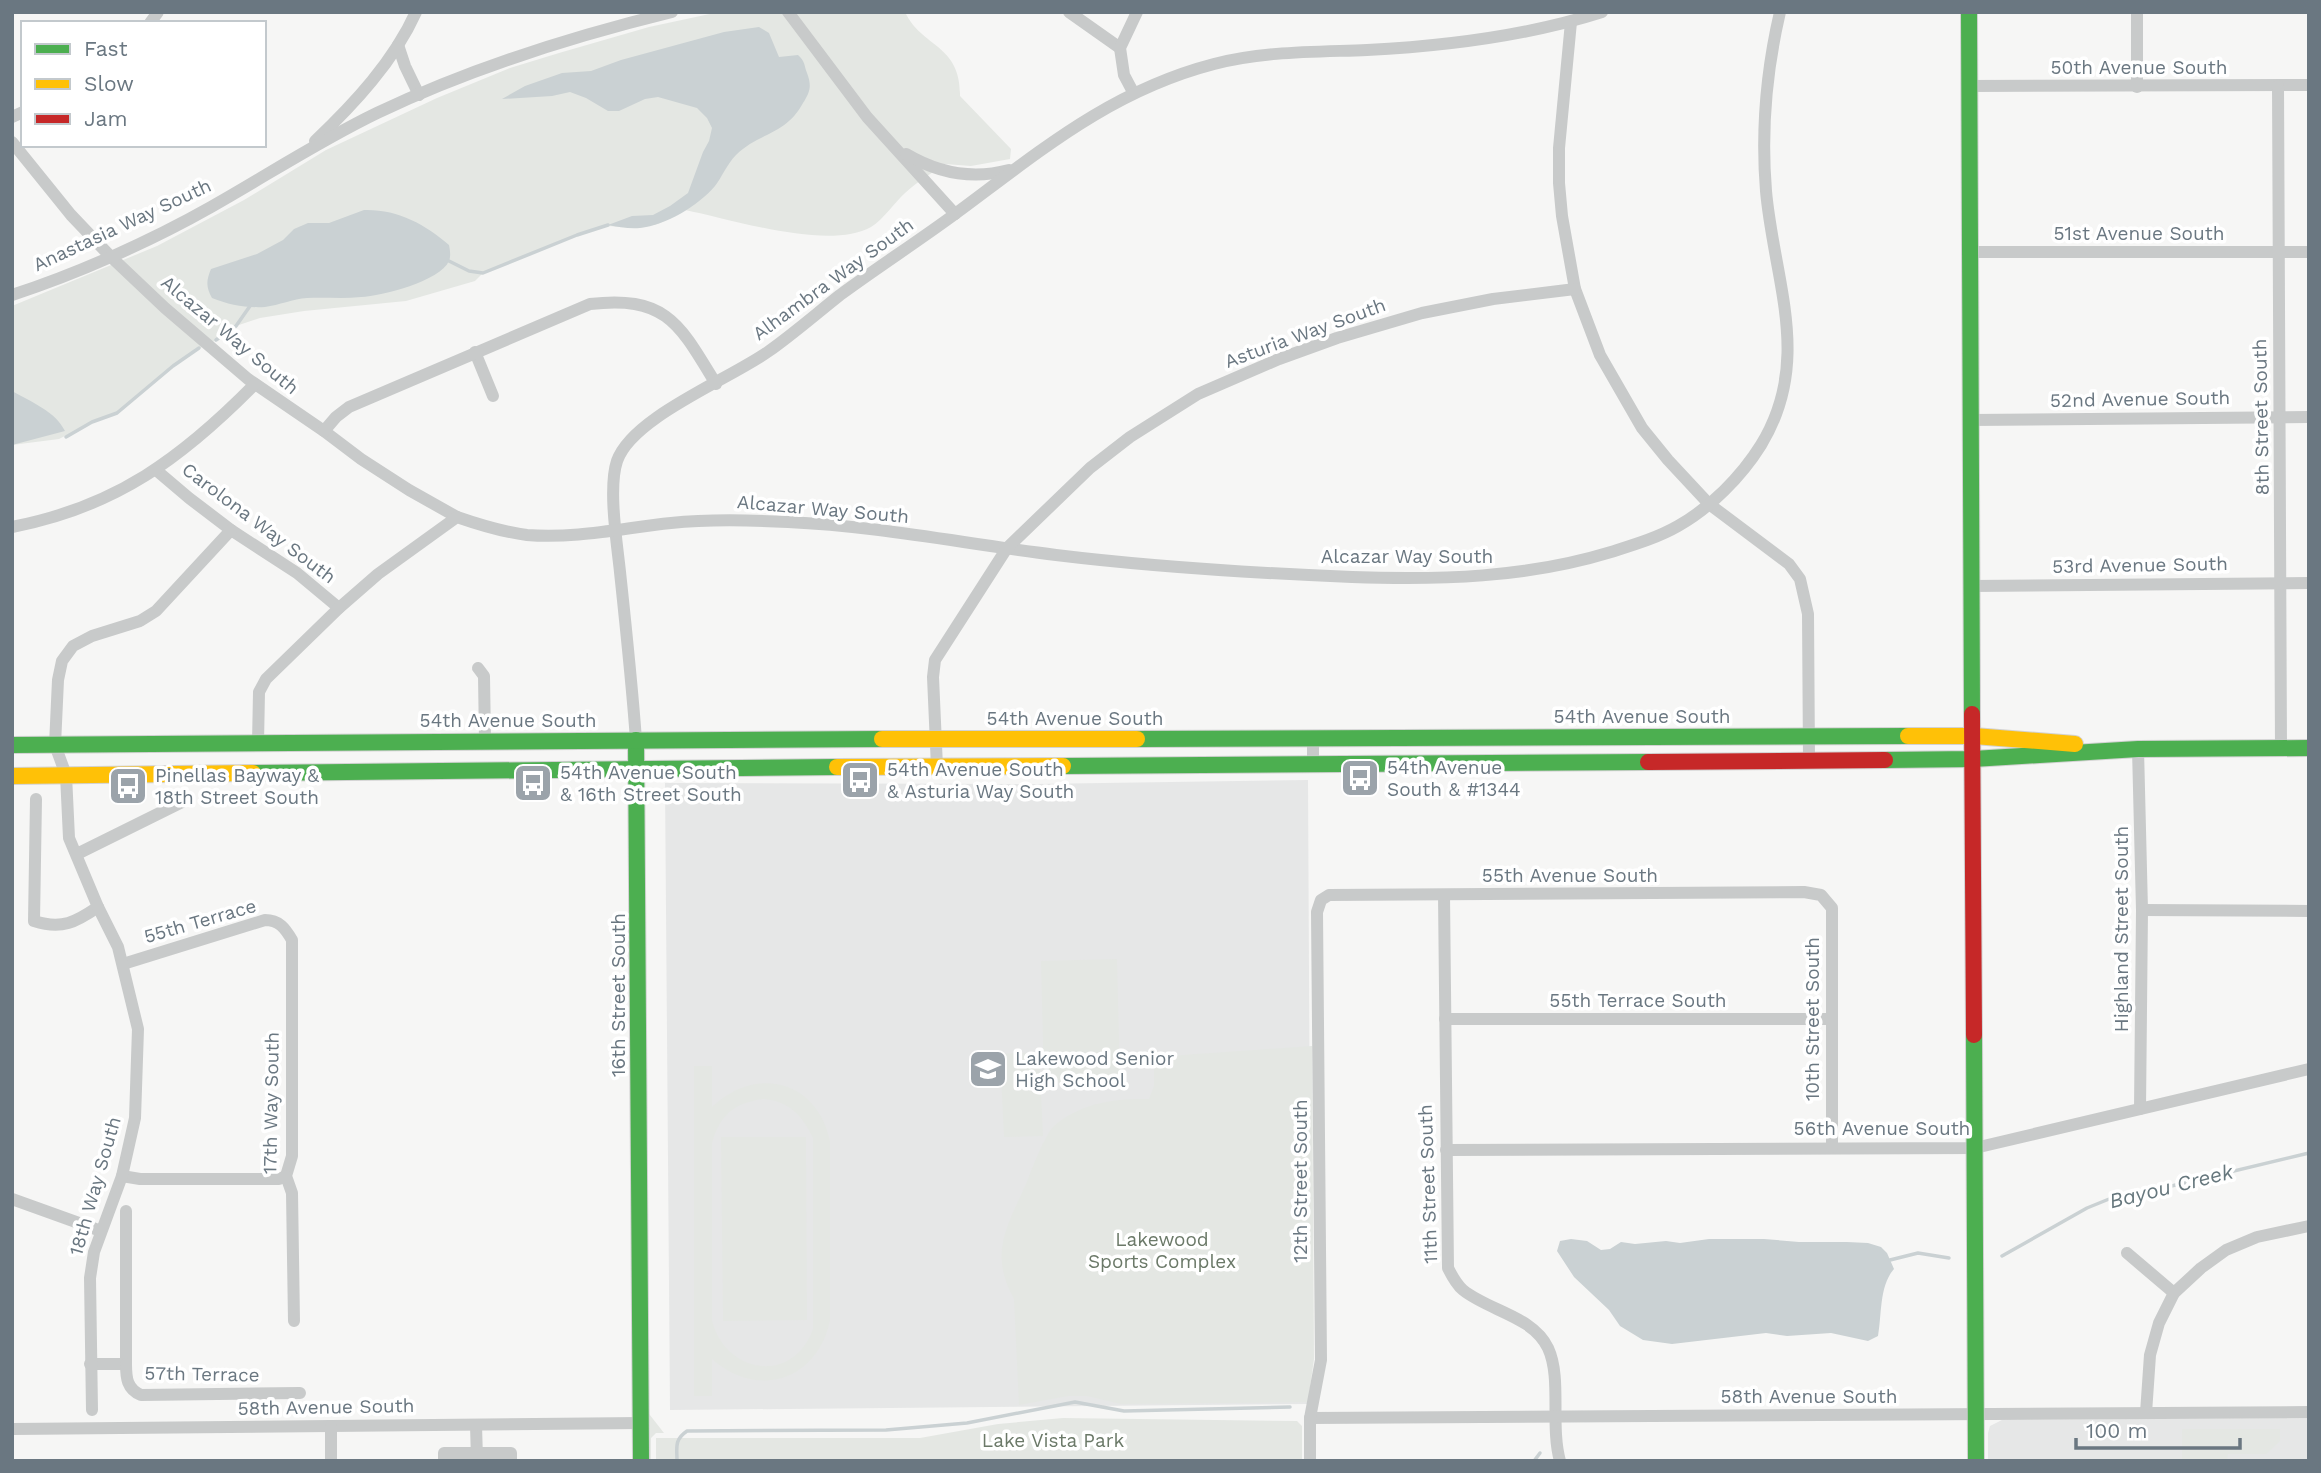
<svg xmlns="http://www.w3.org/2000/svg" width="2321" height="1473" font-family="'Work Sans',sans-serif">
<rect width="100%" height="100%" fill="#f6f6f5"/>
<!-- built -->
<g fill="#e6e7e7">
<path d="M1308 780 1311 1355 1308 1404 670 1410 665 783 1036 784Z"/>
<path d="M2307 1418V1461H1988V1433L1990 1426 2002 1420Z"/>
</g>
<!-- green -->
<g fill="#e4e7e3" fill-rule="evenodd">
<path d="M719 12H905C922 48 961 44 960 96L1011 149 1010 159 971 166 945 164C932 173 917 182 905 193 894 203 884 219 871 227 828 251 731 219 685 210L658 224 639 228 608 226 577 235 483 273 475 281 406 301 304 311 260 318 236 326 223 337 192 352 117 413 92 422 59 439 12 445V306L157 246 244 200 326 150 437 98 510 68 559 53 649 27Z"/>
<path d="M1117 959 1120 1081 1044 1083 1041 961Z"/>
<path d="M1312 1046 1314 1359 1308 1402 1121 1404 1087 1396H1068L1019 1405 1014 1299C987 1250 1010 1223 1028 1179 1033 1166 1045 1135 1054 1126 1080 1103 1115 1098 1149 1099L1154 1086V1057Z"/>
<path d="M1039 1052 1043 1136 1004 1137 1000 1054Z"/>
<path d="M694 1066H712V1107C756 1065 817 1080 830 1141V1320C818 1380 758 1400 712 1359V1396H694ZM763 1099C789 1101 802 1115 813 1138V1329C793 1385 726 1374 712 1321V1143C720 1115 734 1103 763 1099Z"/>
<path d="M721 1137H806L807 1320 723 1321Z"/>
<path d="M646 1410 664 1433H656L651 1438V1461H647Z"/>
<path d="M1063 1418 1297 1421 1302 1426V1461H656V1438H920L998 1424Z"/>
<path d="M2182 1429H2280V1441L2266 1454H2228L2227 1461H2182Z"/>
</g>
<!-- water -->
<g fill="#cad1d3">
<path d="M759 27 769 33 779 57 798 55C805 61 804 65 807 73 812 86 810 92 803 103 785 136 759 132 736 155 727 164 722 177 715 186 698 206 666 225 640 228 630 229 618 227 608 225L632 216 653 215 670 206 688 193 703 152 709 141 712 128 707 118 697 108 658 97 645 99 619 111H608L586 98 570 92 552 96 502 99 525 86 562 73 591 71 621 60 724 32Z"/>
<path d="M364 210C397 209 425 224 449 245 450 250 451 256 449 261 440 281 382 296 361 297 343 299 325 297 307 298 293 299 279 305 265 307 247 308 229 305 212 298 206 287 206 281 211 269L257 254 283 240 294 229 308 223H329Z"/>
<path d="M12 391C31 402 55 411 65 431L12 445Z"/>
<path d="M1571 1239 1587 1241 1601 1250 1610 1249 1621 1242 1635 1244 1666 1241 1680 1243 1709 1239H1764L1799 1242H1847L1868 1243 1881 1247 1887 1253 1894 1269C1879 1286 1882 1315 1878 1336L1868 1341 1831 1333 1787 1336 1766 1333 1672 1344 1643 1340 1620 1326 1609 1310 1574 1277 1557 1251 1560 1241Z"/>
</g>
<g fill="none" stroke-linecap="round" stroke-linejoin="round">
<!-- stream -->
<g stroke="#cad1d3" stroke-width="3.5">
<path d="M449 261 469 271 483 273 577 235 608 225"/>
<path d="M216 340 236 326 250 306"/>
<path d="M66 437 92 422 117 413 173 366 199 348"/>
<path d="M2002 1256 2087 1208 2114 1197 2159 1189 2309 1153"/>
<path d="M1890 1260 1918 1253 1949 1258"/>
<path d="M677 1461C677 1447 674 1440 687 1431L886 1430 967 1423 1075 1402 1124 1411 1290 1407"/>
<path d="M1534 1461 1540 1453"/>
</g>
<defs>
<g id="fast">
<path d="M1969 12 1972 714"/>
<path d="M1137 739 1908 736"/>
<path d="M636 740 641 1461"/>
<path d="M12 745 882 739"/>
<path d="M1885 760 1973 759 2138 749 2309 748"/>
<path d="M1063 766 1648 762"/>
<path d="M253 773 837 767"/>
<path d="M1974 1035 1976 1461"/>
</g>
<g id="slow">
<path d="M1908 736H1974L2075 744"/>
<path d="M882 739H1137"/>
<path d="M837 767 1063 766"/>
<path d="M12 776 253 773"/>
</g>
<g id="jam">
<path d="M1972 714 1974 1035"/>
<path d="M1648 762 1885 760"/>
</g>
</defs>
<!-- fast casing -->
<use href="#fast" stroke="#d2d2d2" stroke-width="18"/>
<!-- slow casing -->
<use href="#slow" stroke="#d2d2d2" stroke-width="18"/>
<!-- jam casing -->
<use href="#jam" stroke="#d2d2d2" stroke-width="18"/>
<!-- street -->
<g stroke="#c8caca" stroke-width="12">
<path d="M788 12 867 117 955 214"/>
<path d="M1069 12 1120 48"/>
<path d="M2137 12V87"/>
<path d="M1571 22 1559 148V183L1562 216 1575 289 1600 355 1642 428 1668 460 1709 504 1789 564 1800 579 1808 614 1809 760"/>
<path d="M150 23 158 12"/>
<path d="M398 45 405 66 419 95"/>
<path d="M1968 86 2309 85"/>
<path d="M2278 86 2281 749"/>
<path d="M1133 92 1124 75 1120 48 1137 12"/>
<path d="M12 117 23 112"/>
<path d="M315 141C354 104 394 61 416 12"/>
<path d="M12 142 71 215 110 256 165 308 248 379 324 431 361 459 409 490 457 517"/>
<path d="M906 154C938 173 972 180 1009 170"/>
<path d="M1970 252H2309"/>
<path d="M12 295C77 274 151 241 211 207 266 176 319 141 377 113 471 68 570 37 672 12"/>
<path d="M475 352 493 396"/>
<path d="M1971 420 2309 417"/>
<path d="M324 431 336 417 349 407 590 304C667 295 680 325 716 384"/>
<path d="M156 470 189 498 231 530 297 573 339 608"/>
<path d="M12 527C116 507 182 458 255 384"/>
<path d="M1972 586 2309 583"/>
<path d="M478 668 484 676 485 741"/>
<path d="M1313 738V765"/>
<path d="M636 740C632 684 626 628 620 572 617 543 608 488 617 461 632 417 730 379 769 351 793 334 816 314 840 295 878 267 917 242 955 214 1039 152 1110 91 1214 64 1264 51 1316 52 1367 50 1446 46 1527 36 1602 12"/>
<path d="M258 743 259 692 266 679 339 608 378 574 457 517C480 525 503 532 527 535 575 539 623 528 671 523 709 519 749 520 788 522 878 526 966 544 1056 555 1154 567 1253 573 1352 577 1440 580 1526 578 1611 552 1633 545 1657 538 1678 526 1710 508 1741 477 1761 445 1813 360 1774 281 1766 191 1761 130 1766 72 1780 12"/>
<path d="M2138 749 2142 910 2140 1109"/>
<path d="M937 767 933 677 935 660 1007 548 1090 468 1130 437 1198 394 1279 359 1337 338 1422 313 1493 299 1575 289"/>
<path d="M36 799 34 921C62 930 76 922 98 907"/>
<path d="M77 854 184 801"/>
<path d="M1444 895 1448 1268C1452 1276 1457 1285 1463 1290 1489 1311 1533 1316 1548 1348 1562 1378 1550 1425 1560 1461"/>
<path d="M2142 910 2309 911"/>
<path d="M123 964 265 920C279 920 285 928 292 940V1156L286 1176 292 1193 294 1321"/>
<path d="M1445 1019H1830"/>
<path d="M1446 1150 1975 1148 2309 1069"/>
<path d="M122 1176 140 1179H279L286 1176"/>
<path d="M12 1199 101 1231"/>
<path d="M2127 1253 2174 1293"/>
<path d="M90 1364H126V1211"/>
<path d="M126 1364C126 1378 127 1389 141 1395L300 1393"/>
<path d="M92 1410 90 1278 94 1252 122 1176 135 1118 138 1029 118 947 98 907 69 838 66 775 55 745 58 680 62 661 73 646 92 636 140 621 156 611 231 530"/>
<path d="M2146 1413 2150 1355 2159 1323 2174 1293 2201 1268 2226 1250 2257 1237 2309 1226"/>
<path d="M1310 1418 2309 1412"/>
<path d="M476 1425 477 1459"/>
<path d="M12 1429 641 1423"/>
<path d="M331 1461V1426"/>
<path d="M444 1461V1453H511V1461"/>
<path d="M1310 1461V1418L1321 1360 1317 912 1321 900 1329 895 1804 892 1821 895 1832 908V1147"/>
</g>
<!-- fast -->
<use href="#fast" stroke="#4caf50" stroke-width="16"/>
<!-- slow -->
<use href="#slow" stroke="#ffc107" stroke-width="16"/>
<!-- jam -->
<use href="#jam" stroke="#c62828" stroke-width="16"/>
</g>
<!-- icons -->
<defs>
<symbol id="bus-square" viewBox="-11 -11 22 22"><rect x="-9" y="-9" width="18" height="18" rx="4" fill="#9ba3aa" stroke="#fff"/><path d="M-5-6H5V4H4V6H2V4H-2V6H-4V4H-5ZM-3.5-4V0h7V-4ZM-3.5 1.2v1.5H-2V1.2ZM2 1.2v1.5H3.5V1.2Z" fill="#fff"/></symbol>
<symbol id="school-square" viewBox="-11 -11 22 22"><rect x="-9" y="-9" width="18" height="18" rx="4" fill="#9ba3aa" stroke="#fff"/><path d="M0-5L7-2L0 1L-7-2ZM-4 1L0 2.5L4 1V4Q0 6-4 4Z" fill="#fff"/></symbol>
</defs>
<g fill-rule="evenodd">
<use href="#bus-square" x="1338" y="756" width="44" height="44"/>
<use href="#bus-square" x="838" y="758" width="44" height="44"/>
<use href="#bus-square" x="511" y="761" width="44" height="44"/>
<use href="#bus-square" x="106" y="764" width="44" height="44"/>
<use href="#school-square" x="966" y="1047" width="44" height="44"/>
</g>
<g text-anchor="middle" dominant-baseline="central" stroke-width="7" stroke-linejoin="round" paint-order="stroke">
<!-- street labels -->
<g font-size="19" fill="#6a7781" stroke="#fff">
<text x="2139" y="67">50th Avenue South</text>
<text transform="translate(122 225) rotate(-25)">Anastasia Way South</text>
<text x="2139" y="233">51st Avenue South</text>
<text transform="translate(833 279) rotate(-36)">Alhambra Way South</text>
<text transform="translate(1305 333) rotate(-20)">Asturia Way South</text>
<text transform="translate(230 335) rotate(40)">Alcazar Way South</text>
<text transform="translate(2140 399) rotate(-1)">52nd Avenue South</text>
<text transform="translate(2261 417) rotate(-91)">8th Street South</text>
<text transform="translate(823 509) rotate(5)">Alcazar Way South</text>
<text transform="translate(259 523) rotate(37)">Carolona Way South</text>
<text x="1407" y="556">Alcazar Way South</text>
<text transform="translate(2140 565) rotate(-1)">53rd Avenue South</text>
<text x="1642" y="716">54th Avenue South</text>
<text x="1075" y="718">54th Avenue South</text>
<text x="508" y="720">54th Avenue South</text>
<text x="1570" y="875">55th Avenue South</text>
<text transform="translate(200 921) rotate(-16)">55th Terrace</text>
<text transform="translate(2121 929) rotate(-90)">Highland Street South</text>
<text transform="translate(618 995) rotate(-90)">16th Street South</text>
<text x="1638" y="1000">55th Terrace South</text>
<text transform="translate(1812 1019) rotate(-90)">10th Street South</text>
<text transform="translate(271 1103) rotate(-89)">17th Way South</text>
<text x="1882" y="1128">56th Avenue South</text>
<text transform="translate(1300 1181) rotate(-90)">12th Street South</text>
<text transform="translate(1428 1184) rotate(-92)">11th Street South</text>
<text transform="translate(95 1186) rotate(-74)">18th Way South</text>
<text transform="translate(202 1374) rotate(1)">57th Terrace</text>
<text x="1809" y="1396">58th Avenue South</text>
<text transform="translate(326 1407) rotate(-1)">58th Avenue South</text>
</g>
<!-- poi labels -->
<g font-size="19" fill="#6a7781" stroke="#fff" text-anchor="start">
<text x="1387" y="767">54th Avenue<tspan x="1387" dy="22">South &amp; #1344</tspan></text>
<text x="887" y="769">54th Avenue South<tspan x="887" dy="22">&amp; Asturia Way South</tspan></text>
<text x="560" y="772">54th Avenue South<tspan x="560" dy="22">&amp; 16th Street South</tspan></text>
<text x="155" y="775">Pinellas Bayway &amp;<tspan x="155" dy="22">18th Street South</tspan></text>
<text x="1015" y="1058">Lakewood Senior<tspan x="1015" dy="22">High School</tspan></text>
</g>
<!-- park labels -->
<g font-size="19" fill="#6b7968" stroke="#fff">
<text x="1162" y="1239">Lakewood<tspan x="1162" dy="22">Sports Complex</tspan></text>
<text x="1053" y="1440">Lake Vista Park</text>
</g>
<!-- water labels -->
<g font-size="21" font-style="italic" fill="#66777d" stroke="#fff">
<text transform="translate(2171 1186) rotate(-14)">Bayou Creek</text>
</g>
</g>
<!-- border -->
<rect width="2321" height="1473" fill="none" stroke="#6a7781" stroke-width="28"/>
<!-- legend -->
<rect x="21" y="21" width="245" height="126" fill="#ffffff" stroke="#c3c9cd" stroke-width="2"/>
<rect x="35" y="44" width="35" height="10" fill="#4caf50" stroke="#c3c9cd" stroke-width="2"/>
<text x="84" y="56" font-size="21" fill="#6a7781">Fast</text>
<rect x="35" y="79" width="35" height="10" fill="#ffc107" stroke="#c3c9cd" stroke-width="2"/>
<text x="84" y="91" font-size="21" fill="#6a7781">Slow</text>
<rect x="35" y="114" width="35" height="10" fill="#c62828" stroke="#c3c9cd" stroke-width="2"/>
<text x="84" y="126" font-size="21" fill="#6a7781">Jam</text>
<!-- scale -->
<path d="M2076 1438v10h164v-10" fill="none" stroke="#6a7781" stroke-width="3.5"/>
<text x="2086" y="1438" font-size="21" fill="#6a7781" stroke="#ffffff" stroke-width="5" paint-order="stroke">100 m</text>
</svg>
